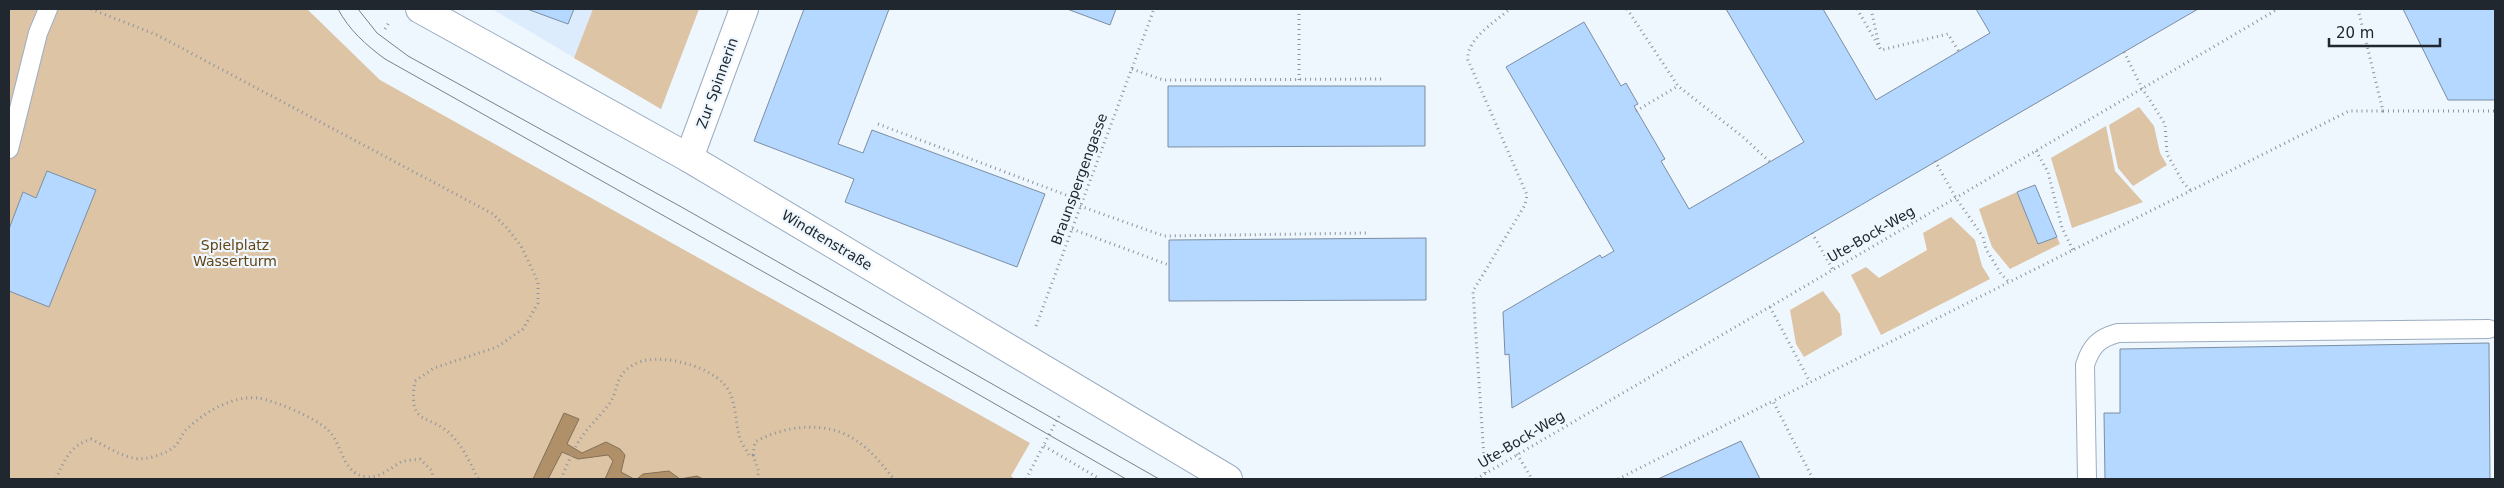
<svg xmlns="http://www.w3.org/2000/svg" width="2504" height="488" font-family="'DejaVu Sans',sans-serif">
<rect width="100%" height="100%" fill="#eef6fe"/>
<!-- built -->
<path fill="#ddecfc" d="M492 9H699L661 109Z"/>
<!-- green -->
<g fill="#ddc4a5">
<path d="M9 9H307L380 80 1030 443 1011 476 1015 479H9Z"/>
<path d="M593 9H699L661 109 574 58Z"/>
<path d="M2139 107 2154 126 2160 153 2167 165 2133 186 2118 168 2109 125Z"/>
<path d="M2106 126 2115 171 2143 202 2072 228 2051 158Z"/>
<path d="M2017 192 2038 244 2057 237 2060 244 2010 269 1992 247 1979 209Z"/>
<path d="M1951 217 1975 240 1982 266 1990 279 1881 335 1851 275 1866 267 1879 278 1927 250 1923 233Z"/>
<path d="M1823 291 1840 314 1842 335 1804 357 1796 344 1790 310Z"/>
</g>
<!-- water -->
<g fill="#af9068" stroke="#847057">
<path d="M564 413 579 419 567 444 582 453 606 442 620 449 625 455 621 472 634 479H605L613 461 608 455 578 459 562 452 548 479H533Z"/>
<path d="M669 471 680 479 697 476 703 479H637L643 474Z"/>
</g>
<!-- building -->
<g fill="#b4d8ff" stroke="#7c8ea1">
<path d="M527 9H574L568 24Z"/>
<path d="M804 9H889L838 144 863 153 872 130 1045 194 1017 267 845 202 854 179 754 141Z"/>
<path d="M1067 9H1116L1110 25Z"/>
<path d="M1726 9H1823L1876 100 1990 33 1976 9H2198L1512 408 1509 354 1505 355 1503 312 1600 255 1602 258 1614 251 1506 67 1584 22 1621 86 1626 83 1638 104 1634 106 1665 159 1661 161 1689 209 1804 142Z"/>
<path d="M2403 9H2495V100H2448Z"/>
<path d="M1168 86H1425V146L1168 147Z"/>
<path d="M47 171 96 190 49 307 9 291V229L23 192 36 198Z"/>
<path d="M2035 185 2057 237 2038 244 2017 192Z"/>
<path d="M1426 238V300L1169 301V240Z"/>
<path d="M2489 343 2490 479H2105L2104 413H2120V349Z"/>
<path d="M1741 441 1760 479H1658Z"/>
</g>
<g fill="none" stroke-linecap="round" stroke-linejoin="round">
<defs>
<g id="service">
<path d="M9 149 38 33 48 9"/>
<path d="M2087 479 2085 365C2091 346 2099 338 2118 333L2489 329"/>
</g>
<g id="minor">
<path d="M420 9 689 158 1228 479"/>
<path d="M689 158 744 9"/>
</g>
</defs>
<!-- service casing -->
<use href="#service" stroke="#9badc1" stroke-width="20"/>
<!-- minor casing -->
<use href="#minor" stroke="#9badc1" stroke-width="30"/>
<!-- path -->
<g stroke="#8d949c" stroke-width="3" stroke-dasharray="1 4" stroke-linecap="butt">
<path d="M91 9 157 35 493 214 508 229 521 246 538 282V303L523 329 497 347 434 368 415 381C407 430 431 411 454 438 465 450 471 465 478 479"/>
<path d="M1299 9V80"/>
<path d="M1627 9 1678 86 1743 137 1770 162"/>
<path d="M1857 9 1881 50 1948 34 1959 52"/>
<path d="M1871 9 1879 45"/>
<path d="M2358 9 2383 111H2495"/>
<path d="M385 29 390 21"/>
<path d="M2124 52 2142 88 2165 124 2167 154 2183 182 2191 191"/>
<path d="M1132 69 1163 80 1382 79"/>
<path d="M1636 111 1678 86"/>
<path d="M878 124 1082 201"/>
<path d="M2036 151 2048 172 2062 228 2073 250"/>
<path d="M1935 161 1956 198 1983 237 1986 249 2001 274 2009 282"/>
<path d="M1080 206 1164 236 1368 233"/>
<path d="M1072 229 1169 265"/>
<path d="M1812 233 1833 270"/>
<path d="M1770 307 1810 382"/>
<path d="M1036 326 1154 9"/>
<path d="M1044 446 1100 479"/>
<path d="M1517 454 1532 479"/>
<path d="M753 455 759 472 756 479"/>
<path d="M1485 473 1473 291 1525 205 1527 195 1468 60C1466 39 1495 22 1510 9"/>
<path d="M56 479C64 460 70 446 91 439 104 445 119 455 133 458 145 461 167 454 175 446 180 441 182 434 186 430 203 413 233 395 258 398 276 401 313 417 327 429 343 443 341 474 367 477 380 478 390 468 401 462 407 460 414 460 420 459L432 471 433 479"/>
<path d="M561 479C567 465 574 447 583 435 591 424 602 414 610 403 619 389 614 376 633 365 656 351 707 365 724 384 736 397 735 419 739 435 740 442 746 449 749 455H753L755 442C785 425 828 420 857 441 872 451 883 466 894 479"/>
<path d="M1026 479 1059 416"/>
<path d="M1476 479 2278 9"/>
<path d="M1618 479 1773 401"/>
<path d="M1813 479 1773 401 2349 111H2383"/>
</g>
<!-- service -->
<use href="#service" stroke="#fff" stroke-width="18"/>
<!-- minor -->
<use href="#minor" stroke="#fff" stroke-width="28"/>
<!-- tram -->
<g stroke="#7a8189" stroke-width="1">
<path d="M338 9C349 30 366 45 385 59L826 307 1126 479"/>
<path d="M358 9 377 33 408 56 685 209 1159 479"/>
</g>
</g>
<g text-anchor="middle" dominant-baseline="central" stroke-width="4.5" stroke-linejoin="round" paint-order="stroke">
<!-- street labels -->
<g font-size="14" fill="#20272f" stroke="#eef6fe">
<text transform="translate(717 83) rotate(-70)">Zur Spinnerin</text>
<text transform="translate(1079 179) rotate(-70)">Braunspergengasse</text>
<text transform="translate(1871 234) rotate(-30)">Ute-Bock-Weg</text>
<text transform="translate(827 240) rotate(31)">Windtenstraße</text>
<text transform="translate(1521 439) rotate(-31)">Ute-Bock-Weg</text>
</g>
<!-- park labels -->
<g font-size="14" fill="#654413" stroke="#eef6fe">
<text x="235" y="245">Spielplatz<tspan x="235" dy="16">Wasserturm</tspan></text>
</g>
</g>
<!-- border -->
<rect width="2504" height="488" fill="none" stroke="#20272f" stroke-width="20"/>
<!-- scale -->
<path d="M2329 38v8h111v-8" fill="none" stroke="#20272f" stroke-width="2.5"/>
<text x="2336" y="38" font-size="15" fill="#20272f" stroke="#eef6fe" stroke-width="4" paint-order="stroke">20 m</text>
</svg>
